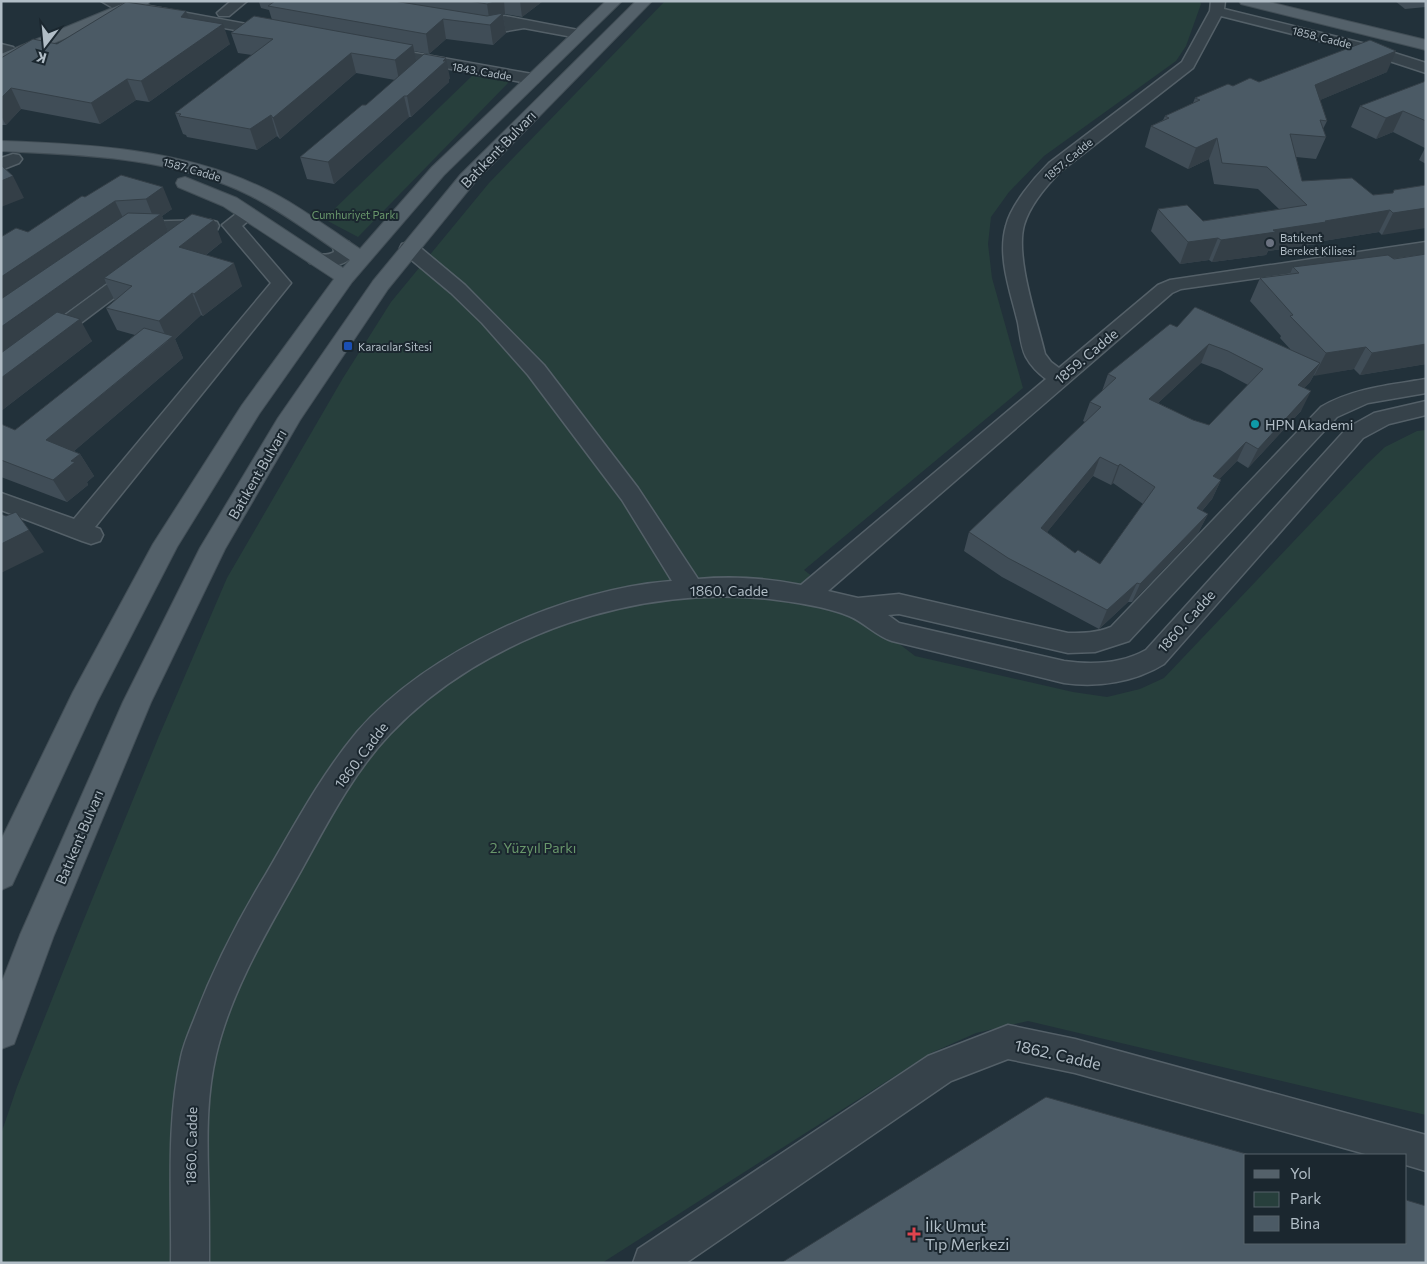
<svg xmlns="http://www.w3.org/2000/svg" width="1427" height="1264" font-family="Commissioner,sans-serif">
<rect width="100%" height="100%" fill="#22313a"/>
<!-- green -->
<g fill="#273f3c">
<path d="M665 1H1200L1201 4 1186 46 1176 61 1044 156 1009 192 991 217 988 244 992 278 1023 388 804 570 915 656 1073 692 1107 697 1140 689 1164 678 1367 464 1385 447 1417 431 1426 430V1115L1028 1021 976 1033 931 1053 602 1263H1V1134L17 1087 80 929 159 736 227 578 343 378 391 302 489 183Z"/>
<path d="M472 76 509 82 358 237 324 219Z"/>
</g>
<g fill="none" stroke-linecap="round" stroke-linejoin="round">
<defs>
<g id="minor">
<path d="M101 1H122L274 29 279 30 281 33 279 36 274 37 113 8Z"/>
<path d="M231 1H247L229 16H219L217 13Z"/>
<path d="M1211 1H1225L1224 9 1366 44 1426 63V73L1356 50 1221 16 1193 68 1061 171C1047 185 1030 205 1024 225 1015 257 1037 320 1045 354L1051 362 1059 368 1158 285 1170 280 1426 242V254L1181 289 1172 293 828 591 858 598 899 594 1068 633C1083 633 1097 633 1111 627L1321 407C1353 388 1390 385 1426 379V393L1368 403 1337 417 1129 641 1095 652 1068 653 899 614 888 615 899 623 1064 661C1092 665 1121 664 1146 650L1347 428 1374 413 1426 401V415L1389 424 1363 438 1164 664C1135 682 1098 688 1064 683L892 641C876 636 864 622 849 616 827 607 800 603 777 600 642 582 484 635 390 734 349 777 322 834 293 885 263 938 230 995 216 1055 207 1094 207 1132 208 1172 209 1203 209 1233 209 1263H171C172 1194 166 1124 181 1057 184 1043 190 1030 195 1017 214 967 238 920 266 874 294 826 321 775 357 732 428 650 565 589 672 581L622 500 528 375 482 323 451 293 402 252 400 248 402 244 409 242 416 244 465 285 544 365 638 488 698 579C732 576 767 578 801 585L1046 379C1038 373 1031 366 1026 357 1021 348 1020 334 1018 323 1011 293 997 257 1006 226 1011 205 1034 178 1049 163L1182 62 1210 11Z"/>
<path d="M505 16 578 30 583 31 585 34 583 37 578 38 524 28 490 34 466 30 464 27 466 24C477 21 489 26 501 23L498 20 500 17Z"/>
<path d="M1 44 13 47 16 50 13 53 8 55 1 53Z"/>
<path d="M381 47 532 74 538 76 540 79 538 82 532 84 376 55 373 52 376 49Z"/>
<path d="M13 154 19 155 22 159 19 163 1 170V158Z"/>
<path d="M247 209 253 210 256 214 242 226 291 283 95 527 100 529 103 535 100 541 91 544 82 541 1 510V493L74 519 271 283 222 225 241 210Z"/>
<path d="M210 220 217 222 219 226 217 230 132 234 125 232 123 228 125 224 132 222Z"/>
<path d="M342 240 349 242 354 254C344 269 325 267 310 263L307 259 310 255C319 253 326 257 334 252L333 246 335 242Z"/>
<path d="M139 264 146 266 149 270 146 274 9 377 1 379V362L132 266Z"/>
<path d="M1008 1025 1075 1039 1426 1135V1171L1406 1165V1155H1369L1075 1073 1008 1059 951 1081 686 1263H633L638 1249 928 1056Z"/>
</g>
<g id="major">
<path d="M129 1H150L148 4 1 65V54Z"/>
<path d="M606 1H622L444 175 352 282 259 414 177 547 97 702 12 885 1 890V840L73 692 153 544 242 405 334 279 223 206 178 187 176 183 178 179 185 177 237 198 343 268 350 260C317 238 286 214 251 196 174 157 85 155 1 151V141C90 144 182 149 263 188 297 204 328 228 360 249L432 167Z"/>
<path d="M636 1H652L475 182 388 289 300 420 225 549 151 702 54 935 14 1044 1 1049V984L20 935 123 702 200 548 278 418 373 281 461 174Z"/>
<path d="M1239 1H1265L1426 40V50L1241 4Z"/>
</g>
</defs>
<!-- minor casing -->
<use href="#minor" stroke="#546068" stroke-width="3"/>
<!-- major casing -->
<use href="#major" stroke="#424e56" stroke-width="2"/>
<!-- minor -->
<use href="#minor" fill="#36424a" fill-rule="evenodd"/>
<!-- major -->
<use href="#major" fill="#54616a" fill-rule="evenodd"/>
</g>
<!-- wall -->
<g fill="#404d57" fill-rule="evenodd">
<path d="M257 1H543L522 17 505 14 503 15 506 33 493 45 446 39 429 54 414 51 416 61 450 78 449 79V82L411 117H409L334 184 307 179 300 157 366 105 395 80 356 73 280 139 277 136 257 150 187 137 186 135 183 134 175 113 252 55 238 53 231 33 272 20 269 10 261 8 259 2Z"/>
<path d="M1395 1H1426V7L1405 9Z"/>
<path d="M188 18 230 44 149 102 136 100 100 124 21 109 6 125H1V58L57 44Z"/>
<path d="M1387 72 1320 100 1327 121 1323 129 1326 137 1316 159 1296 157 1302 181 1373 195 1393 193 1394 190 1426 185 1382 235 1379 232 1317 242 1316 244 1268 251 1266 255 1212 262 1209 260 1180 264 1151 231 1158 209 1203 221 1279 209 1258 189 1214 184 1209 159 1188 169 1145 147 1151 126 1163 120 1165 116 1193 103 1195 98 1233 86 1259 82Z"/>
<path d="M1426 81V164L1419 160 1425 148 1393 132 1376 139 1351 127 1360 106Z"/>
<path d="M121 175 172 209 162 216 168 231 222 242 206 255 242 286 203 316 201 315 175 339 183 358 74 451 80 454 94 476 87 482 88 485 67 502 1 477V424L15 430 135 335 117 330 106 308 115 301 106 283 64 314 92 341 1 411 28 232Z"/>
<path d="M1426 254V364L1360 375 1354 369 1314 375 1310 382 1304 388 1301 411 1248 468 1237 461 1219 479 1221 480 1212 499 1202 511 1208 514 1198 533 1132 602H1128L1099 629 1002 577 964 551 969 532 1085 422 1083 421 1090 402 1102 391 1108 374 1177 327 1291 350 1280 338 1281 336 1250 301 1260 278 1290 274 1293 267 1394 259ZM1201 363 1220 370 1248 385 1209 425 1193 420 1158 403ZM1093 476 1111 485 1113 483 1143 504 1100 564 1075 553 1047 532Z"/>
</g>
<!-- shaded-wall -->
<g fill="#343f47">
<path d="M494 1H504L505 14 503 15 506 33 493 45 487 4Z"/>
<path d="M520 1H543L522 17Z"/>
<path d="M186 11 193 31 181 17Z"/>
<path d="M443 19 446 39 429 54 426 34Z"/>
<path d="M223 24 230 44 149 102 141 81Z"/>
<path d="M413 45 417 65 399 80 395 60Z"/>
<path d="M1396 51 1387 72 1306 106 1315 85Z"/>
<path d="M351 53 356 73 280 139 273 118Z"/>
<path d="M446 58 450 78 449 79V82L411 117 407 96Z"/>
<path d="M127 79 136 100 100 124 91 103Z"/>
<path d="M11 88 21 109 6 125 1 116V98Z"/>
<path d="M404 96 409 117 334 184 328 162Z"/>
<path d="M1403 111 1393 132 1376 139 1386 118Z"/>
<path d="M271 115 277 136 257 150 250 129Z"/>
<path d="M1217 138 1209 159 1188 169 1196 148Z"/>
<path d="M13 176 24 198 1 207V181Z"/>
<path d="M163 187 172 209 162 216 170 236 104 278 106 283 1 360V327L154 219 146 199Z"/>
<path d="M115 201 125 222 1 308V277Z"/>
<path d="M1426 208V228L1382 235 1393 213Z"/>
<path d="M1390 210 1379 232 1317 242 1316 244 1268 251 1266 255 1212 262 1221 240 1273 230Z"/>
<path d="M214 220 222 242 188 269 179 247Z"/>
<path d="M1218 238 1209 260 1180 264 1188 242Z"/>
<path d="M234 263 242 286 203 316 194 294Z"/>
<path d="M192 293 201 315 175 339 183 358 60 463 46 440 168 341 159 321Z"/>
<path d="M80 319 92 341 1 411V378Z"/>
<path d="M1209 344 1201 363 1142 418 1149 399Z"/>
<path d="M1426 344V364L1360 375 1372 353Z"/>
<path d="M1366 347 1354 369 1314 376 1326 353Z"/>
<path d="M1320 363 1310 382 1288 404 1298 385Z"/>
<path d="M1311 391 1301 411 1248 468 1258 449Z"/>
<path d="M1246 442 1237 461 1204 495 1213 476Z"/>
<path d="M80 454 94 476 87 482 88 485 67 502 53 480 71 461Z"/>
<path d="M1100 457 1093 476 1035 547 1041 528Z"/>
<path d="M1120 464 1113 483 1111 485 1118 466Z"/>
<path d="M1221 480 1212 499 1188 527 1197 508Z"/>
<path d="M1208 514 1198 533 1132 602 1140 584Z"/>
<path d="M29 530 44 552 1 573V544Z"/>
<path d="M1137 583 1128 602 1099 629 1107 610Z"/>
</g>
<!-- building -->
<g fill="#4b5a65" stroke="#343f47" fill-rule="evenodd">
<path d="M275 1H394L487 16 503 13 490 25 443 19 426 34 268 6Z"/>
<path d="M469 1H494L495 2 487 4Z"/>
<path d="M126 2 186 11 181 17 223 24 141 81 127 79 91 103 11 88 1 98V58L28 42 33 39 57 44Z"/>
<path d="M254 16 413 45 395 60 351 53 273 118 271 115 250 129 179 116 181 114 175 113 273 39 231 33Z"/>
<path d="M1370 40 1396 51 1315 85 1327 121 1320 120 1326 137 1290 134 1302 181 1352 178 1373 195 1393 193 1394 190 1426 185V208L1393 213 1390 210 1325 221 1326 222 1273 230 1276 232 1221 240 1218 238 1188 242 1158 209 1187 205 1203 221 1307 205 1267 167 1222 163 1217 138 1196 148 1151 126 1169 118 1165 116 1200 100 1195 98 1228 84 1233 86 1250 78 1259 82Z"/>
<path d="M424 54 446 58 443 61H446L407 96H404L328 162 300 157 362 105H366Z"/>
<path d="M1426 81V121L1403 111 1386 118 1360 106Z"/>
<path d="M1 165 13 176 1 181Z"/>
<path d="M121 175 163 187 146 199 115 201 1 277V237L16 228 28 232 82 196 85 197Z"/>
<path d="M128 213 161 214 1 327V299Z"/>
<path d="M192 214 214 220 179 247 234 263 194 294 192 293 159 321 106 308 132 286 104 278Z"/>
<path d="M1426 254V344L1372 353 1366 347 1326 353 1290 316 1293 315 1260 278 1299 273 1293 267 1388 255 1394 259Z"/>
<path d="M1195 307 1320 363 1298 385 1311 391 1258 449 1246 442 1213 476 1221 480 1197 508 1208 514 1140 584 1137 583 1107 610 1008 558 969 532 1101 407 1090 402 1116 378 1108 374 1170 324 1177 327ZM1209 344 1228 351 1263 369 1209 425 1193 420 1149 399ZM1100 457 1118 466 1120 464 1155 487 1100 564 1078 550 1075 553 1041 528Z"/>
<path d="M57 312 80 319 1 378V353Z"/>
<path d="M144 328 173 336 46 440 80 454 71 461 75 462 53 480 1 460V424L15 430Z"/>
<path d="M16 512 29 530 1 544V514L6 516Z"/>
<path d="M1046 1097 1250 1155H1246V1243H1406V1200L1426 1206V1263H781Z"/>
</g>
<!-- markers -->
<circle fill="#6b7280" stroke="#1b272f" stroke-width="2" cx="1270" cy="243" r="5"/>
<rect fill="#1a4fb4" stroke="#1b272f" stroke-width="2" x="343" y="341" width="10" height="10" rx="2.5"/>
<circle fill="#0f9aa8" stroke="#1b272f" stroke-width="2" cx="1255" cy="424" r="5"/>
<path fill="#e0444e" stroke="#1b272f" stroke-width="2" d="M911.5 1226.5h5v5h5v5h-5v5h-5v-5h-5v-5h5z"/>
<g text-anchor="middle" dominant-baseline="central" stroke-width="4" stroke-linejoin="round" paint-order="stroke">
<!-- far-street labels -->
<g font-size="11" fill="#b1bdc6" stroke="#1b272f">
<text transform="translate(1322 37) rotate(14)">1858. Cadde</text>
<text transform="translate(482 71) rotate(10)">1843. Cadde</text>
<text transform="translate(1068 159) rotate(-40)">1857. Cadde</text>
<text transform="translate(192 169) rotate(16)">1587. Cadde</text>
</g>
<!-- far-park labels -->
<g font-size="11" fill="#69976b" stroke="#1b272f">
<text x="355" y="214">Cumhuriyet Parkı</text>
</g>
<!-- far-poi labels -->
<g font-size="11" fill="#b1bdc6" stroke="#1b272f" text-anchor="start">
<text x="1280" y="237">Batıkent<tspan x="1280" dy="13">Bereket Kilisesi</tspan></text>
<text x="358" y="346">Karacılar Sitesi</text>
</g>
<!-- street labels -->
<g font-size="14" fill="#b1bdc6" stroke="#1b272f">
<text transform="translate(498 149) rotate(-46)">Batıkent Bulvarı</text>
<text transform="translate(1086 356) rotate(-40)">1859. Cadde</text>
<text transform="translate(257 474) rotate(-60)">Batıkent Bulvarı</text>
<text x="729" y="590">1860. Cadde</text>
<text transform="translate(1186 621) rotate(-48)">1860. Cadde</text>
<text transform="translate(361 755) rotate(-53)">1860. Cadde</text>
<text transform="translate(79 837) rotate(-67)">Batıkent Bulvarı</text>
<text transform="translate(191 1146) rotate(-89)">1860. Cadde</text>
</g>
<!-- poi labels -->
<g font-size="14" fill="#b1bdc6" stroke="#1b272f" text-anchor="start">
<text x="1265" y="424">HPN Akademi</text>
</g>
<!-- park labels -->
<g font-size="14" fill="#69976b" stroke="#1b272f">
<text x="533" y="847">2. Yüzyıl Parkı</text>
</g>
<!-- near-street labels -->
<g font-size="16" fill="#b1bdc6" stroke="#1b272f">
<text transform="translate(1058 1054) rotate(13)">1862. Cadde</text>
</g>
<!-- near-poi labels -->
<g font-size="16" fill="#b1bdc6" stroke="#1b272f" text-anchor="start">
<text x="925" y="1225">İlk Umut<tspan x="925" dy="18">Tıp Merkezi</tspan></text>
</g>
</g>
<!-- border -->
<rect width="1427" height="1264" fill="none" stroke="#b1bdc6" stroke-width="5"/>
<!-- legend -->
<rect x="1244" y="1154" width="162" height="90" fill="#1b272f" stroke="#57636b"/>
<rect x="1254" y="1170" width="25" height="8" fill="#54616a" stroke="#57636b"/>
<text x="1290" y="1179" font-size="15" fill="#b1bdc6">Yol</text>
<rect x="1254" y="1192" width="25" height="15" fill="#273f3c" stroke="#57636b"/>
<text x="1290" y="1204" font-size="15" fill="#b1bdc6">Park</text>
<rect x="1254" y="1216" width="25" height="15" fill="#4b5a65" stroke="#57636b"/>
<text x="1290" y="1229" font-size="15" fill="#b1bdc6">Bina</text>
<!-- north arrow -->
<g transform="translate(45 45) rotate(196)" stroke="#1b272f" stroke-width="4" paint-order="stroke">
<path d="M0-4L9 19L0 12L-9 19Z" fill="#b1bdc6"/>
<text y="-8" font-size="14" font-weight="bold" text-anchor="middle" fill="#b1bdc6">K</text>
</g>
</svg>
